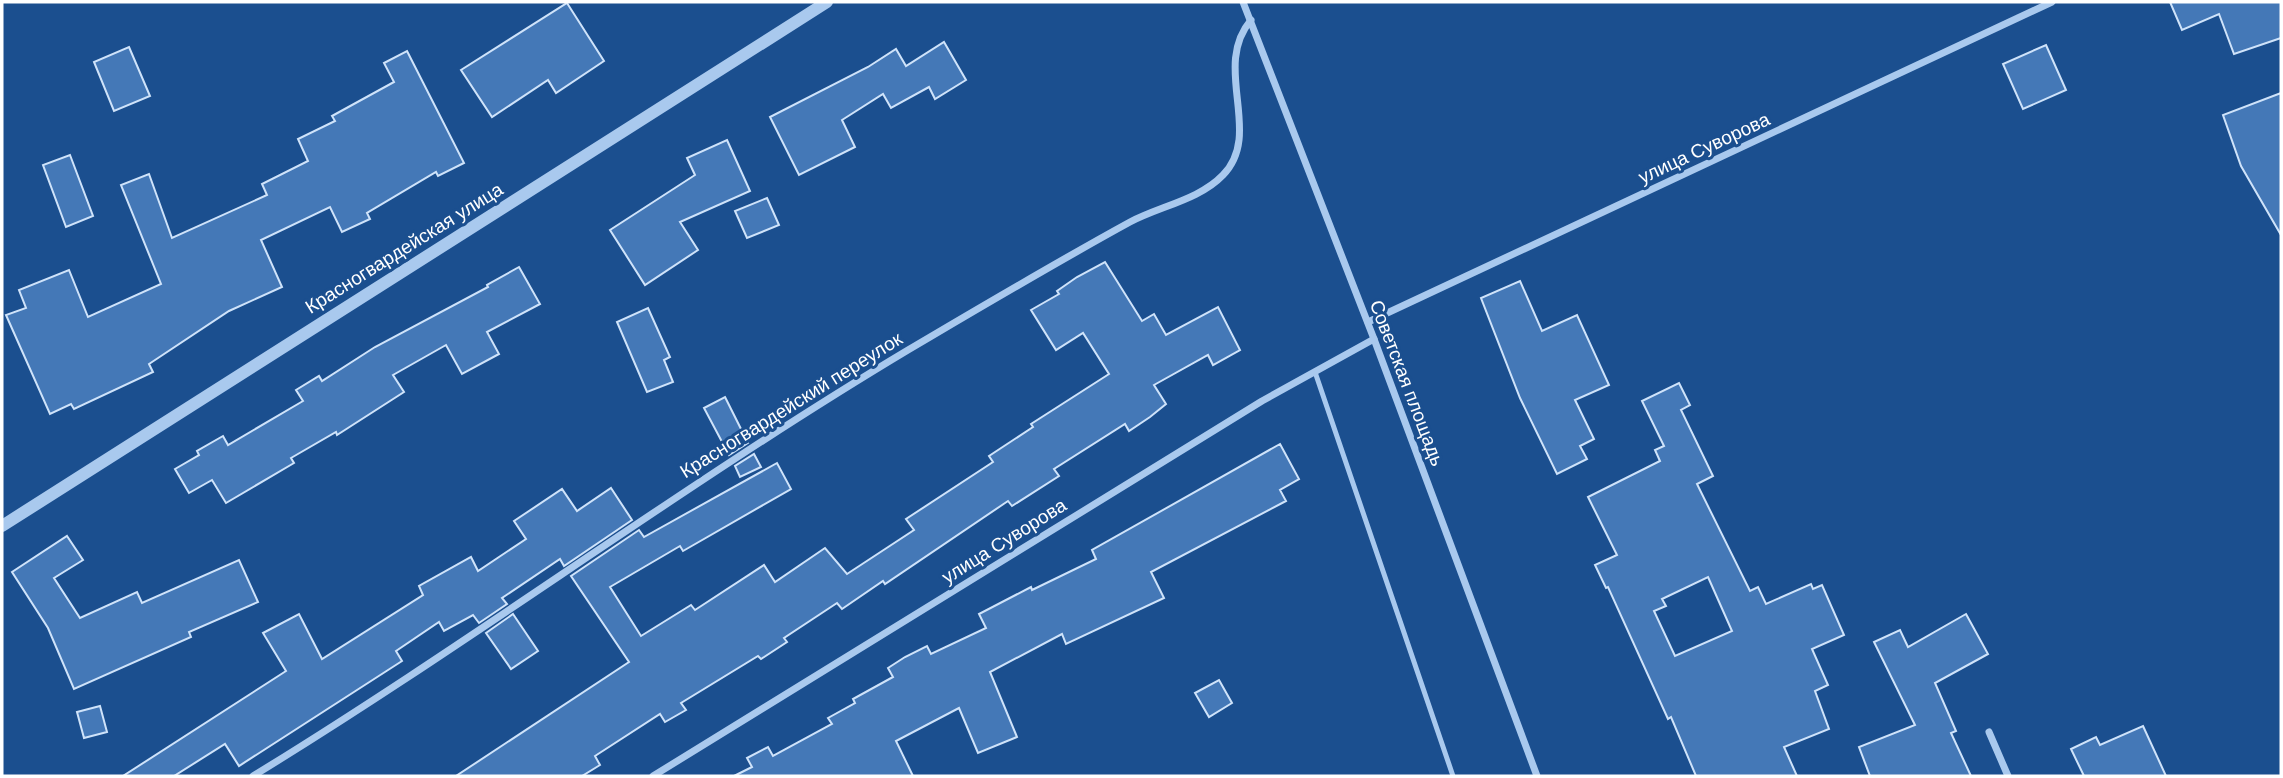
<svg xmlns="http://www.w3.org/2000/svg" width="2283" height="778" font-family="'DM Sans',sans-serif">
<rect width="100%" height="100%" fill="#1b4f8f"/>
<!-- building -->
<g fill="#4478b7" stroke="#cfe3fa" stroke-width="2" fill-rule="evenodd">
<path d="M2170 2H2281V38L2234 54 2219 14 2182 30Z"/>
<path d="M567 3 604 61 556 93 548 80 492 117 461 70Z"/>
<path d="M944 42 966 80 935 99 929 87 891 108 883 94 842 120 855 147 799 175 770 117 868 67 896 49 906 66Z"/>
<path d="M2046 45 2066 90 2023 109 2003 64Z"/>
<path d="M129 47 150 96 114 111 94 62Z"/>
<path d="M407 51 464 163 438 176 436 172 367 213 370 219 342 232 330 207 261 240 282 287 229 311 149 364 153 372 74 409 71 404 50 414 6 315 26 308 19 290 69 270 88 317 161 284 121 185 149 174 172 238 267 195 262 184 308 161 298 139 335 121 332 116 394 82 384 63Z"/>
<path d="M2281 93V235L2241 166 2223 115Z"/>
<path d="M727 140 750 191 680 222 698 250 645 285 610 230 695 175 687 158Z"/>
<path d="M70 155 93 216 66 227 43 165Z"/>
<path d="M767 198 779 225 747 238 735 211Z"/>
<path d="M1105 262 1142 321 1154 314 1166 335 1218 307 1240 350 1213 365 1208 355 1154 385 1166 404 1150 417 1129 431 1125 424 1054 469 1059 476 1012 506 1008 501 885 584 883 581 842 609 837 603 784 638 787 642 761 659 758 656 681 703 686 710 665 722 660 714 595 756 600 765 582 776H456L629 662 571 576 639 530 644 537 777 463 791 489 683 551 680 546 610 587 641 636 691 605 695 610 764 565 775 582 825 548 847 574 914 530 906 519 993 462 989 456 1033 427 1031 424 1109 374 1083 333 1056 350 1031 310 1059 294 1057 291 1077 277Z"/>
<path d="M519 267 540 304 487 332 499 354 462 374 446 345 393 375 404 392 337 435 336 432 291 458 294 463 226 503 212 480 189 493 175 469 199 455 197 451 223 436 228 445 303 401 296 390 319 376 322 381 375 347 488 287 487 285Z"/>
<path d="M1520 281 1542 331 1577 315 1609 385 1575 400 1594 439 1580 446 1587 459 1557 474 1520 398 1481 298Z"/>
<path d="M648 308 670 357 664 360 673 382 647 392 617 322Z"/>
<path d="M1679 383 1690 405 1681 410 1713 476 1697 484 1750 591 1758 587 1766 604 1811 584 1813 589 1822 585 1844 635 1812 649 1828 685 1815 691 1829 729 1784 747 1797 776H1696L1671 717 1668 719 1608 587 1606 588 1595 565 1617 555 1588 497 1660 461 1655 450 1664 446 1642 401ZM1708 577 1732 631 1675 656 1654 611 1666 606 1662 599Z"/>
<path d="M725 397 748 443 729 455 704 408Z"/>
<path d="M1280 444 1299 479 1280 490 1286 501 1151 572 1164 598 1066 644 1062 634 990 672 1017 737 978 753 959 708 896 741 913 776H734L752 767 747 758 768 747 773 756 832 724 828 718 855 703 853 699 893 677 888 668 905 657 927 646 931 654 986 628 979 614 1031 587 1032 590 1096 559 1092 550Z"/>
<path d="M754 454 761 467 740 477 735 466Z"/>
<path d="M611 488 632 520 564 566 560 559 502 598 507 604 479 623 473 615 444 631 439 622 396 651 402 661 239 766 225 744 174 776H123L286 671 263 633 299 614 322 659 423 595 419 586 471 557 478 571 526 539 514 521 562 489 577 511Z"/>
<path d="M67 536 83 560 54 578 80 618 137 592 142 603 239 560 258 602 189 632 191 637 74 689 48 628 12 572Z"/>
<path d="M513 614 538 651 511 669 486 633Z"/>
<path d="M1966 614 1988 654 1935 683 1956 731 1951 733 1971 776H1870L1859 747 1915 725 1874 642 1900 630 1908 647Z"/>
<path d="M1219 680 1232 703 1209 717 1195 693Z"/>
<path d="M100 706 107 732 84 738 77 712Z"/>
<path d="M2143 726 2166 776H2084L2071 749 2096 737 2100 745Z"/>
</g>
<g fill="none" stroke-linecap="round" stroke-linejoin="round">
<!-- service -->
<path stroke="#a9c9ee" stroke-width="5" d="M1315 372 1453 776"/>
<!-- minor -->
<g stroke="#a9c9ee" stroke-width="7">
<path d="M1243 2 1374 339 1537 776"/>
<path d="M1368 322 2052 2"/>
<path d="M1989 732 2008 776"/>
<path d="M253 776C475 640 684 484 908 350 981 307 1055 263 1130 222 1160 206 1199 200 1223 175 1264 133 1211 67 1251 20"/>
<path d="M653 776 1262 401 1374 339"/>
</g>
<!-- tertiary -->
<path stroke="#a9c9ee" stroke-width="12" d="M2 526 827 2"/>
</g>
<g text-anchor="middle" dominant-baseline="central" stroke-width="6" stroke-linejoin="round" paint-order="stroke">
<!-- street labels -->
<g font-size="19" fill="#fff" stroke="#1b4f8f">
<text transform="translate(1704 148) rotate(-25)">улица Суворова</text>
<text transform="translate(404 248) rotate(-32)">Красногвардейская улица</text>
<text transform="translate(1407 383) rotate(69)">Советская площадь</text>
<text transform="translate(791 405) rotate(-32)">Красногвардейский переулок</text>
<text transform="translate(1004 541) rotate(-32)">улица Суворова</text>
</g>
</g>
<!-- border -->
<rect width="2283" height="778" fill="none" stroke="#ffffff" stroke-width="7"/>
</svg>
